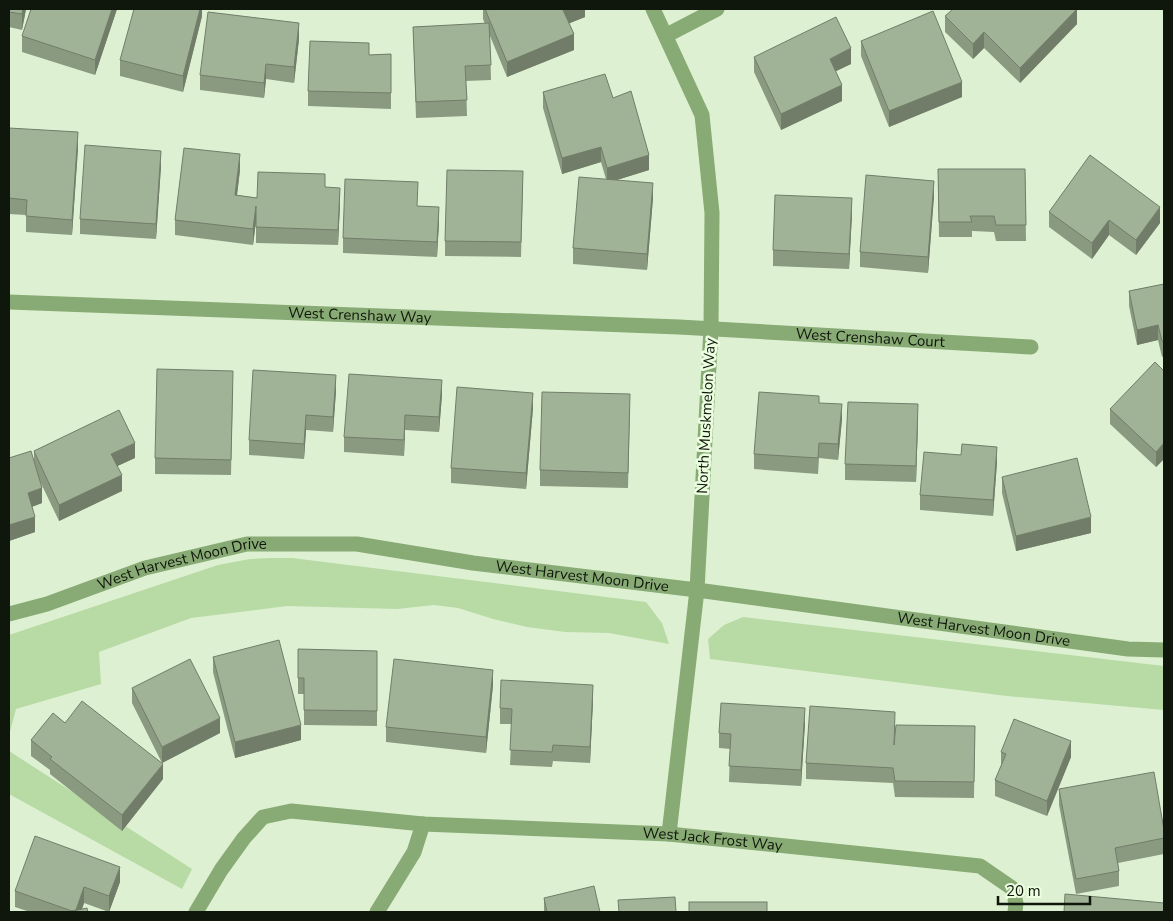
<svg xmlns="http://www.w3.org/2000/svg" width="1173" height="921" font-family="'Nunito Sans',sans-serif">
<rect width="100%" height="100%" fill="#ddf1d2"/>
<!-- green -->
<g fill="#b8daa4">
<path d="M272 558H292L646 602 662 623 669 644 609 633 565 632 527 627 493 619 458 608 434 605 397 609 287 606 191 618 99 652 101 684 16 709 9 736V635L218 565 250 559Z"/>
<path d="M743 617 1164 666V710L1007 696 710 659 708 639 724 625Z"/>
<path d="M9 751 192 869 182 889 9 794Z"/>
</g>
<g fill="none" stroke-linecap="round" stroke-linejoin="round">
<!-- minor -->
<g stroke="#88aa74" stroke-width="15">
<path d="M653 9 702 115 712 213 711 328 697 590 669 834"/>
<path d="M667 35 717 9"/>
<path id="s1" d="M9 302 679 327 1031 347"/>
<path id="s2" d="M9 614 47 604 145 568 247 544H357L473 563 697 590 1128 649 1164 650"/>
<path id="s3" d="M196 912 221 870 244 838 263 817 291 811 423 824 669 834 980 866 1012 888 1016 903 1015 912"/>
<path d="M377 912 414 852 423 824"/>
</g>
</g>
<!-- wall -->
<g fill="#8a9a81">
<path d="M9 9H26L22 30 9 27Z"/>
<path d="M117 9 95 75 22 52V36Z"/>
<path d="M202 9V16L183 92 120 76V60Z"/>
<path d="M483 9H585V17L569 23 574 50 507 77 490 36 491 80 466 81 467 116 416 118 413 27 485 24 483 19Z"/>
<path d="M1077 9V24L1020 83 984 48 973 59 945 32V16Z"/>
<path d="M299 39 294 83 266 79 264 98 200 90V75Z"/>
<path d="M861 41 962 97 889 127 861 56Z"/>
<path d="M391 54V109L308 106V91L369 55Z"/>
<path d="M754 57 851 64 836 71 842 101 781 130 754 72Z"/>
<path d="M543 92 613 98 649 170 617 180 653 198 647 270 573 264V248L606 179 601 162 562 174 543 108Z"/>
<path d="M9 128 78 148 72 235 26 232V215L9 214Z"/>
<path d="M161 166 156 239 80 234V219Z"/>
<path d="M938 169H1025L1026 241H996L994 232 972 231V237H939Z"/>
<path d="M240 170 237 195 257 198 325 187 340 203 338 245 256 243V221L253 245 175 235V220Z"/>
<path d="M523 186 521 257 445 256V241Z"/>
<path d="M934 196 928 273 860 267V252Z"/>
<path d="M418 206 439 222 437 257 343 253V238Z"/>
<path d="M1049 212 1160 223 1136 255 1109 235 1092 259 1049 227Z"/>
<path d="M852 214 849 269 773 266V250Z"/>
<path d="M1164 284V356L1162 357 1158 340 1137 345 1129 306V291Z"/>
<path d="M1164 371V459L1156 467 1110 424V409Z"/>
<path d="M233 386 231 475 155 474V458Z"/>
<path d="M336 391 333 432 306 430 304 459 249 455V440Z"/>
<path d="M442 395 439 432 405 430 404 456 344 452V437Z"/>
<path d="M819 403 842 419 838 460 819 458 818 474 754 469V454Z"/>
<path d="M533 408 526 489 451 483V468Z"/>
<path d="M630 409 628 488 540 486V470Z"/>
<path d="M918 420 916 482 845 480V464Z"/>
<path d="M34 451 135 458 117 466 122 491 59 521 39 479 42 503 32 507 35 532 9 541V458L34 460Z"/>
<path d="M961 455 997 462 993 516 920 510V495Z"/>
<path d="M1002 477 1091 533 1016 551 1002 493Z"/>
<path d="M298 649 377 651V726L304 725V694H298Z"/>
<path d="M213 657 301 740 235 758 213 672Z"/>
<path d="M493 685 486 753 386 742V727Z"/>
<path d="M132 688 220 733 162 763 132 703Z"/>
<path d="M593 700 590 763 553 761 552 767 510 765 512 724H500V708Z"/>
<path d="M65 723 163 779 122 831 50 774V770L31 756V740Z"/>
<path d="M805 723 801 786 729 782 730 749 719 748V733Z"/>
<path d="M975 726 974 798 895 797 893 783 806 779V763L894 740Z"/>
<path d="M1001 752 1071 757 1047 816 995 796V780L1001 766Z"/>
<path d="M1059 789 1164 830V854L1118 863 1119 871V886L1076 894 1059 805Z"/>
<path d="M120 882 109 912 84 903 82 909 88 912H30L15 907V891Z"/>
<path d="M544 898 600 912H544Z"/>
</g>
<!-- shaded-wall -->
<g fill="#717d69">
<path d="M23 9H26L22 30V14Z"/>
<path d="M112 9H117L95 75V60Z"/>
<path d="M200 9H202V16L183 92V76Z"/>
<path d="M567 9H585V17L563 26V10Z"/>
<path d="M1077 9V24L1020 83V68Z"/>
<path d="M299 23V39L294 83V67Z"/>
<path d="M984 32V48L973 59V44Z"/>
<path d="M574 34V50L507 77V62Z"/>
<path d="M851 48V64L830 74V59Z"/>
<path d="M266 64V79L264 98V83Z"/>
<path d="M962 82V97L889 127V111Z"/>
<path d="M842 85V101L781 130V114Z"/>
<path d="M78 132V148L72 235V220Z"/>
<path d="M601 147V162L562 174V158Z"/>
<path d="M161 151V166L156 239V224Z"/>
<path d="M240 154V170L235 211V195Z"/>
<path d="M649 155V170L607 183V168Z"/>
<path d="M934 181V196L928 273V257Z"/>
<path d="M653 183V198L647 270V254Z"/>
<path d="M340 188V203L338 245V230Z"/>
<path d="M852 198V214L849 269V254Z"/>
<path d="M256 206V221L253 245V229Z"/>
<path d="M439 207V222L437 257V242Z"/>
<path d="M1160 207V223L1136 255V240Z"/>
<path d="M1109 220V235L1092 259V243Z"/>
<path d="M1158 325V340L1137 345V330Z"/>
<path d="M336 375V391L333 432V417Z"/>
<path d="M442 380V395L439 432V417Z"/>
<path d="M533 393V408L526 489V473Z"/>
<path d="M842 404V419L838 460V444Z"/>
<path d="M918 404V420L916 482V466Z"/>
<path d="M306 415V430L304 459V444Z"/>
<path d="M405 415V430L404 456V440Z"/>
<path d="M135 443V458L111 469V454Z"/>
<path d="M1164 443V459L1156 467V452Z"/>
<path d="M997 447V462L993 516V500Z"/>
<path d="M122 475V491L59 521V505Z"/>
<path d="M42 488V503L28 508V493Z"/>
<path d="M35 517V532L9 541V525Z"/>
<path d="M1091 517V533L1016 551V536Z"/>
<path d="M493 670V685L486 753V737Z"/>
<path d="M593 685V700L590 763V747Z"/>
<path d="M805 708V723L801 786V770Z"/>
<path d="M220 718V733L162 763V747Z"/>
<path d="M301 725V740L235 758V742Z"/>
<path d="M1071 741V757L1047 816V801Z"/>
<path d="M163 764V779L122 831V815Z"/>
<path d="M120 867V882L109 912V896Z"/>
<path d="M84 887V903L81 912H75Z"/>
</g>
<!-- building -->
<g fill="#a1b396" stroke="#717d69">
<path d="M9 9H23L22 14 9 12Z"/>
<path d="M31 9H112L95 60 22 36Z"/>
<path d="M134 9H200L183 76 120 60Z"/>
<path d="M485 9H567L563 10 574 34 507 62Z"/>
<path d="M953 9H1077L1020 68 984 32 973 44 945 16Z"/>
<path d="M933 11 962 82 889 111 861 41Z"/>
<path d="M208 12 299 23 294 67 266 64 264 83 200 75Z"/>
<path d="M836 17 851 48 830 59 842 85 781 114 754 57Z"/>
<path d="M489 23 491 65 465 66 467 100 416 102 413 27Z"/>
<path d="M310 41 369 43V55L391 54V93L308 91Z"/>
<path d="M605 74 613 98 631 91 649 155 607 168 601 147 562 158 543 92Z"/>
<path d="M9 128 78 132 72 220 26 216 27 200 9 198Z"/>
<path d="M85 145 161 151 156 224 80 219Z"/>
<path d="M184 148 240 154 235 195 257 198 258 172 325 174V187L340 188 338 230 256 227V206L253 229 175 220Z"/>
<path d="M1090 155 1160 207 1136 240 1109 220 1092 243 1049 212Z"/>
<path d="M938 169H1025L1026 225H996L994 216H970L972 222H939Z"/>
<path d="M447 170 523 171 521 242 445 241Z"/>
<path d="M866 175 934 181 928 257 860 252Z"/>
<path d="M579 177 653 183 647 254 573 248Z"/>
<path d="M345 179 418 182 417 206 439 207 437 242 343 238Z"/>
<path d="M775 195 852 198 849 254 773 250Z"/>
<path d="M1164 284V341H1162L1158 325 1137 330 1129 291Z"/>
<path d="M1155 362 1164 371V443L1156 452 1110 409Z"/>
<path d="M157 369 233 371 231 460 155 458Z"/>
<path d="M253 370 336 375 333 417 306 415 304 444 249 440Z"/>
<path d="M349 374 442 380 439 417 405 415 404 440 344 437Z"/>
<path d="M457 387 533 393 526 473 451 468Z"/>
<path d="M542 392 630 394 628 473 540 470Z"/>
<path d="M759 392 819 396V403L842 404 838 444 819 443 818 458 754 454Z"/>
<path d="M848 402 918 404 916 466 845 464Z"/>
<path d="M119 410 135 443 111 454 122 475 59 505 34 451Z"/>
<path d="M962 444 997 447 993 500 920 495 924 452 961 455Z"/>
<path d="M31 451 42 488 28 493 35 517 9 525V458Z"/>
<path d="M1077 458 1091 517 1016 536 1002 477Z"/>
<path d="M279 640 301 725 235 742 213 657Z"/>
<path d="M298 649 377 651V711L304 710V678H298Z"/>
<path d="M190 659 220 718 162 747 132 688Z"/>
<path d="M394 659 493 670 486 737 386 727Z"/>
<path d="M501 680 593 685 590 747 553 745 552 752 510 750 512 709 500 708Z"/>
<path d="M82 701 163 764 122 815 50 759 52 757 31 740 53 713 65 723Z"/>
<path d="M721 703 805 708 801 770 729 766 731 734 719 733Z"/>
<path d="M810 706 895 712 894 745 896 725 975 726 974 782 895 781 893 768 806 763Z"/>
<path d="M1014 719 1071 741 1047 801 995 780 1006 754 1001 752Z"/>
<path d="M1154 772 1164 830V838L1115 848 1119 871 1076 879 1059 789Z"/>
<path d="M35 836 120 867 109 896 84 887 76 910 72 911 15 891Z"/>
<path d="M594 886 600 912H547L544 898Z"/>
<path d="M1065 894 1164 903V912H1064Z"/>
<path d="M675 897 676 912H619L618 900Z"/>
<rect x="689" y="902" width="78" height="10"/>
<path d="M87 908 88 912H68Z"/>
</g>
<g text-anchor="middle" dominant-baseline="central" stroke-width="5" stroke-linejoin="round" paint-order="stroke">
<!-- street labels -->
<g font-size="15" fill="#0f160b" stroke="#ebfedf">
<text stroke="none"><textPath href="#s1" startOffset="351">West Crenshaw Way</textPath></text>
<text stroke="none"><textPath href="#s1" startOffset="862">West Crenshaw Court</textPath></text>
<text transform="translate(706 416) rotate(-87)">North Muskmelon Way</text>
<text stroke="none"><textPath href="#s2" startOffset="181">West Harvest Moon Drive</textPath></text>
<text stroke="none"><textPath href="#s2" startOffset="586">West Harvest Moon Drive</textPath></text>
<text stroke="none"><textPath href="#s2" startOffset="991">West Harvest Moon Drive</textPath></text>
<text stroke="none"><textPath href="#s3" startOffset="568">West Jack Frost Way</textPath></text>
</g>
</g>
<!-- border -->
<rect width="1173" height="921" fill="none" stroke="#0f160b" stroke-width="20"/>
<!-- scale -->
<path d="M998 896v8h92v-8" fill="none" stroke="#0f160b" stroke-width="2.5"/>
<text x="1006" y="896" font-size="15" fill="#0f160b" stroke="#ebfedf" stroke-width="4" paint-order="stroke">20 m</text>
</svg>
